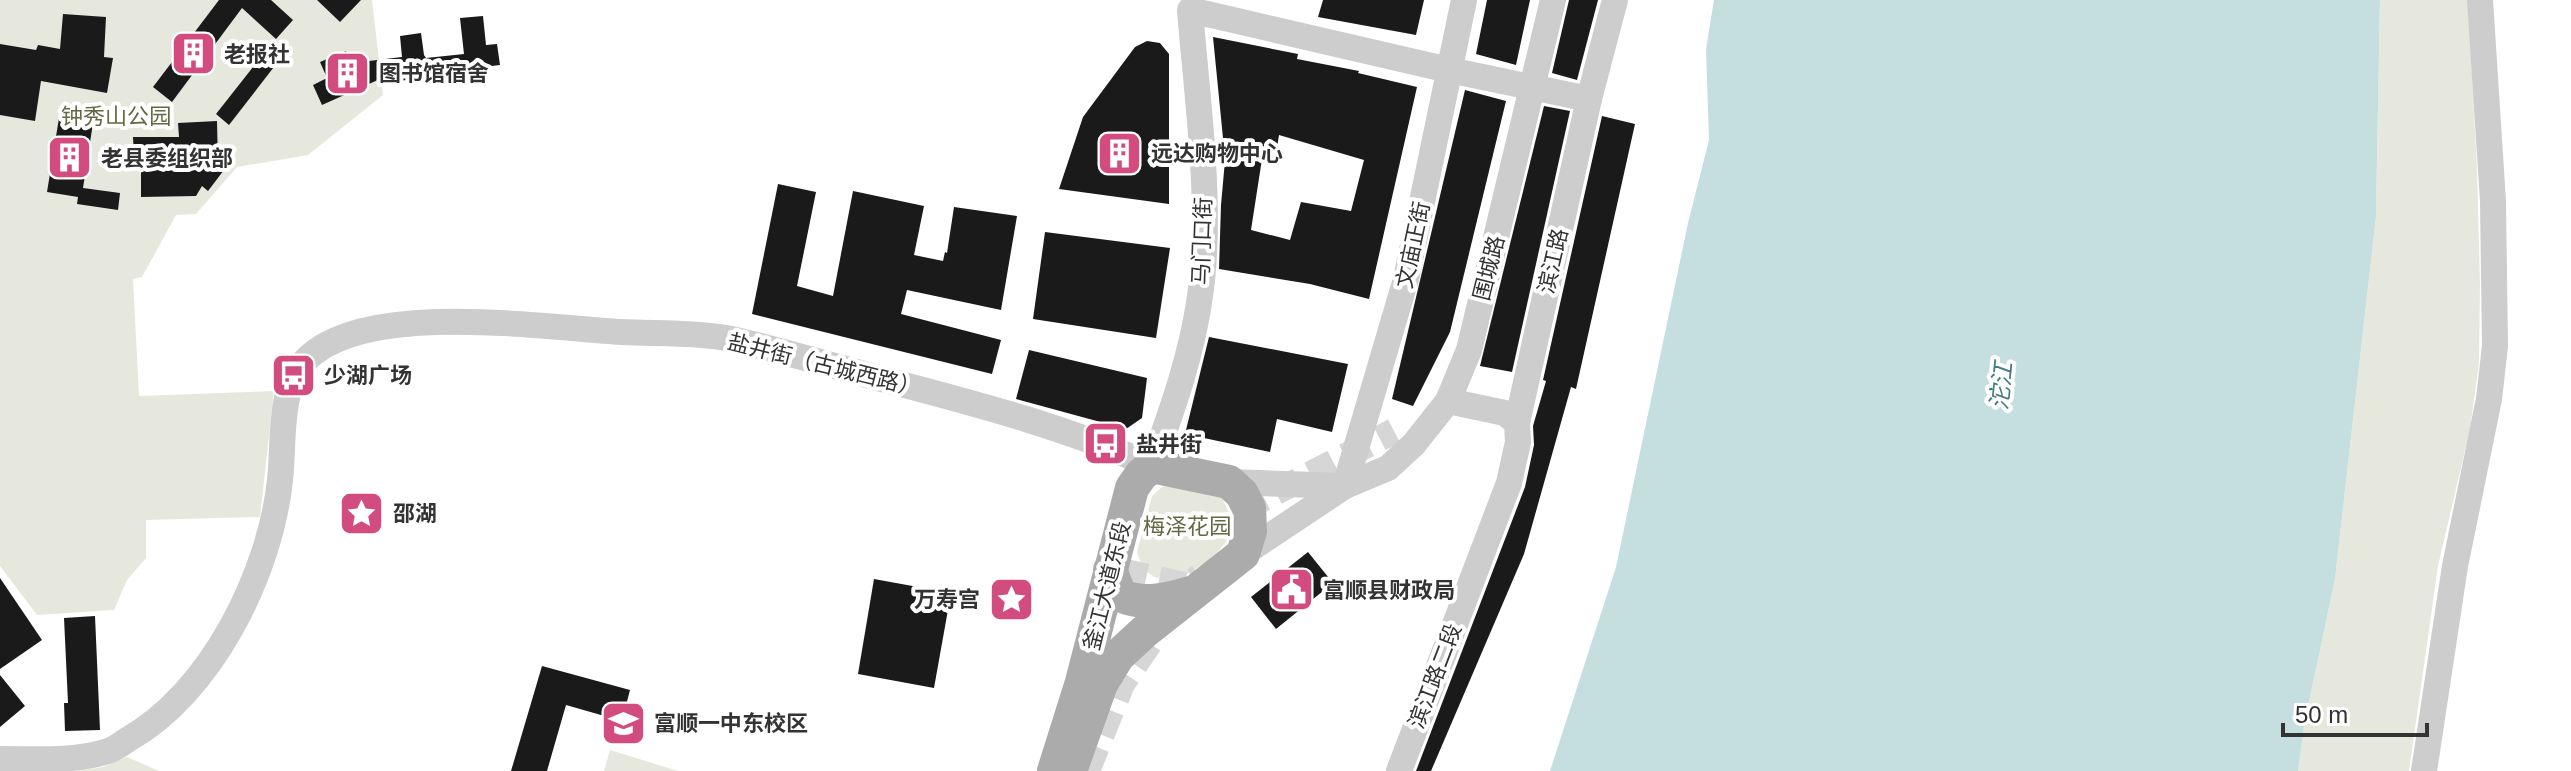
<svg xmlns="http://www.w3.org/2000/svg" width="2571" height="771" font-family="Arial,'Noto Sans SC',sans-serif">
<rect width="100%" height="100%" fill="#fff"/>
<!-- green -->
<g fill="#e6e8dd">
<path d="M0 0H372L383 95 308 155 237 167 196 214 176 215 142 277 133 279 139 396 274 391 260 517 146 520V558L127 580 114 610 37 615 0 566Z"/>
<path d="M2380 0H2468L2477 168 2480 284 2479 363 2470 429 2438 566 2409 771H2298L2304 726 2335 579 2376 217Z"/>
<path d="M1181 482 1221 496 1231 517 1230 536 1214 557 1189 573 1156 578 1143 569 1137 552 1152 496 1162 487Z"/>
<path d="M610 750 678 771H604Z"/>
<path d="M127 757 159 771H77L103 767Z"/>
</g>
<!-- water -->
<path fill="#c5dfe1" d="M1714 0H2380L2376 217 2335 579 2304 726 2298 771H1550L1616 567 1688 223 1709 140 1706 49Z"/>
<!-- building -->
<g fill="#1a1a1a" fill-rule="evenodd">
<path d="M219 0H271L293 20 276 39 242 8 172 102 153 87Z"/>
<path d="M317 0H361L340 22Z"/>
<path d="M1323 0H1424L1416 35 1318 17Z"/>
<path d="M1487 0H1530L1516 65 1476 54Z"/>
<path d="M1569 0H1598L1577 80 1552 73Z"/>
<path d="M63 14 106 17 104 57 113 58 107 93 41 81 35 121 0 115V44L36 50 38 45 60 49Z"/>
<path d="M483 16 486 45 497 44 500 65 467 69V73L390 82 389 75 322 105 313 85 327 78 320 62 346 51 354 68 369 61 402 57 400 36 421 33 424 55 426 58 464 54 460 18Z"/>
<path d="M1213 37 1298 54 1297 59 1359 71 1358 73 1417 87 1369 299 1310 284 1219 269 1221 205 1227 138H1223ZM1279 135 1364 160 1351 211 1301 202 1290 240 1251 230 1264 146 1277 148Z"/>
<path d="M1147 41 1160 43 1169 54V204L1059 189 1083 117 1135 47Z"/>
<path d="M264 53 277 63 229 125 216 114Z"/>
<path d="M1465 90 1506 101 1450 332 1413 406 1392 399Z"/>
<path d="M1544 106 1570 111 1512 372 1480 366Z"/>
<path d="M1602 116 1635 124 1576 389 1571 387 1524 554 1431 771H1416L1525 487 1534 445 1533 426 1546 381 1543 380Z"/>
<path d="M59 118 93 123 83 188 120 193 118 210 77 204 78 197 47 192Z"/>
<path d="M217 121 218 166 224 170 208 191 202 186 196 196 141 197V158H134L133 137H179L178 123Z"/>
<path d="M778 184 816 192 797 286 833 296 853 191 924 206 914 255 943 261 945 252 947 253 954 207 1017 216 1001 310 907 290 901 314 1001 340 992 374 752 314Z"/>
<path d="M1045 232 1170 248 1156 338 1033 319Z"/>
<path d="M1209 337 1348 364 1332 432 1277 419 1270 452 1185 434Z"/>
<path d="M1029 350 1147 378 1142 418 1126 429 1016 399Z"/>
<path d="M1308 552 1333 583 1276 629 1251 597Z"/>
<path d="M0 578 42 640 0 669Z"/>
<path d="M874 579 951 593 934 688 858 674Z"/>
<path d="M95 616 100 730 65 731 64 703H68L64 618Z"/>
<path d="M542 666 630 690 622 721 566 705 547 771H511Z"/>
<path d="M0 675 25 706 0 727Z"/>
</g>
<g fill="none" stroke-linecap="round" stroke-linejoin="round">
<!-- minor-tunnel -->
<g stroke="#d6d6d6" stroke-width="26" stroke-dasharray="26 13" stroke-linecap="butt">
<path d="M1241 510 1394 431"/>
<path d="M1121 571 1188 586 1200 576"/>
<path d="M1087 771 1122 684 1157 632"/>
</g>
<!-- minor -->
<g stroke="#cdcdcd" stroke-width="26">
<path d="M1517 423 1589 99 1615 0"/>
<path d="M1229 482 1345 486"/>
<path d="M1345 486 1406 279 1464 0"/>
<path d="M1243 554 1345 486 1388 468 1414 444 1448 401 1469 350 1553 0"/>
<path d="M0 759C34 759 75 762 108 751 115 749 121 744 127 740 211 693 270 574 280 480 285 438 276 380 315 352 380 303 541 327 621 332 657 334 701 332 736 340 790 353 844 369 897 383 984 406 1071 429 1152 466 1172 410 1192 355 1200 296 1213 208 1197 100 1190 10L1449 70 1589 99"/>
<path d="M1399 771 1509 483 1518 442 1517 423 1505 413 1448 401"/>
<path d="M2424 771 2455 566 2489 399 2495 346 2493 201 2480 0"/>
</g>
<!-- major -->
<g stroke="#ababab" stroke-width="34">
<path d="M1110 570 1120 595C1143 606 1166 600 1190 593"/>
<path d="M1054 771 1082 682 1132 488 1141 475 1152 466 1229 482 1242 494 1249 508 1250 531 1243 554 1144 632 1118 656 1101 684 1070 771"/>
</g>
</g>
<!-- icons -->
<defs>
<symbol id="building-square" viewBox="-11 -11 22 22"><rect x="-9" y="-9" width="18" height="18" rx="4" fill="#d34c80" stroke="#fff"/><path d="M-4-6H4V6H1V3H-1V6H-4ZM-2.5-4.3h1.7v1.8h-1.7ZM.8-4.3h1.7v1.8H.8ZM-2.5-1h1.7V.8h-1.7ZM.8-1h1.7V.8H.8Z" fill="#fff"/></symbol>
<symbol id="bus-square" viewBox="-11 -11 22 22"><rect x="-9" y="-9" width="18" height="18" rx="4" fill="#d34c80" stroke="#fff"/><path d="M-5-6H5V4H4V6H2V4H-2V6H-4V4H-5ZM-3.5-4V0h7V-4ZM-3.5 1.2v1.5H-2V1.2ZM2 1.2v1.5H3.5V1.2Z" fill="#fff"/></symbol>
<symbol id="sight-square" viewBox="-11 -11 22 22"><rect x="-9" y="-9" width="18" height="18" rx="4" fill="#d34c80" stroke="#fff"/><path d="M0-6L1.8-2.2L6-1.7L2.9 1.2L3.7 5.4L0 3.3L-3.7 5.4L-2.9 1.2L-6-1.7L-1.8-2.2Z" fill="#fff"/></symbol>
<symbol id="civic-square" viewBox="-11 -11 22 22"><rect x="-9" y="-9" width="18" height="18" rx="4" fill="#d34c80" stroke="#fff"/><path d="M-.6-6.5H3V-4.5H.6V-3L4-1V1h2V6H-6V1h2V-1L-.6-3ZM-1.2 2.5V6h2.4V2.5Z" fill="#fff"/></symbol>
<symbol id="school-square" viewBox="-11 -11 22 22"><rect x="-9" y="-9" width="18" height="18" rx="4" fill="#d34c80" stroke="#fff"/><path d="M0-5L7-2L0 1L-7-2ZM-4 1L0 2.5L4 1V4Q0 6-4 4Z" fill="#fff"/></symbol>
</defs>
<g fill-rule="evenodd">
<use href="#building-square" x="168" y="28" width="51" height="51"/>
<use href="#building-square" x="322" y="48" width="51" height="51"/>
<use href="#building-square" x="1094" y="128" width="51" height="51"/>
<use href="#building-square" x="44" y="132" width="51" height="51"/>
<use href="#bus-square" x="268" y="350" width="51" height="51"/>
<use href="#bus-square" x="1080" y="418" width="51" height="51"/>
<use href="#sight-square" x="336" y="488" width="51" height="51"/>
<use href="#civic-square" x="1266" y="564" width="51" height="51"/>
<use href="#sight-square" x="986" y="574" width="51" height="51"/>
<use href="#school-square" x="598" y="698" width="51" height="51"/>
</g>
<g text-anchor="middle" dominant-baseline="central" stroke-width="8" stroke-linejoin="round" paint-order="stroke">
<!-- poi labels -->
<g font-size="22" font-weight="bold" fill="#333" stroke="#fff" text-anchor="start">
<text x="224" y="54">老报社</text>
<text x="379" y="73">图书馆宿舍</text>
<text x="1151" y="153">远达购物中心</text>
<text x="101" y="158">老县委组织部</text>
<text x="324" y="375">少湖广场</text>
<text x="1136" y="444">盐井街</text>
<text x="393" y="513">邵湖</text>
<text x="1323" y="590">富顺县财政局</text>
<text x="980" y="599" text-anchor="end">万寿宫</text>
<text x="654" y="723">富顺一中东校区</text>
</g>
<!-- park labels -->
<g font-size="22" fill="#626a44" stroke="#fff">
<text x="116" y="116">钟秀山公园</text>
<text x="1187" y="526">梅泽花园</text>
</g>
<!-- street labels -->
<g font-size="22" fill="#333" stroke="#fff">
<text transform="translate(1202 241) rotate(-88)">马门口街</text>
<text transform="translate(1413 245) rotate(-78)">文庙正街</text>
<text transform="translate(1553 261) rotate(-77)">滨江路</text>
<text transform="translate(1489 268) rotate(-76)">围城路</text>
<text transform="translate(824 365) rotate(14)">盐井街（古城西路）</text>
<text transform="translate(1107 586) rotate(-76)">釜江大道东段</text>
<text transform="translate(1435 676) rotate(-69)">滨江路二段</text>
</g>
<!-- water labels -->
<g font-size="24" font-style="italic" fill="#437c81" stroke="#fff">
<text transform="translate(2001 386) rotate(-84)">沱江</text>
</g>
</g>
<!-- scale -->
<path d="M2283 723v12h144v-12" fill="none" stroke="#333333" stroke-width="4"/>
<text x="2295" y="723" font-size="24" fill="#333333" stroke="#ffffff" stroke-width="6" paint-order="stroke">50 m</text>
</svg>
